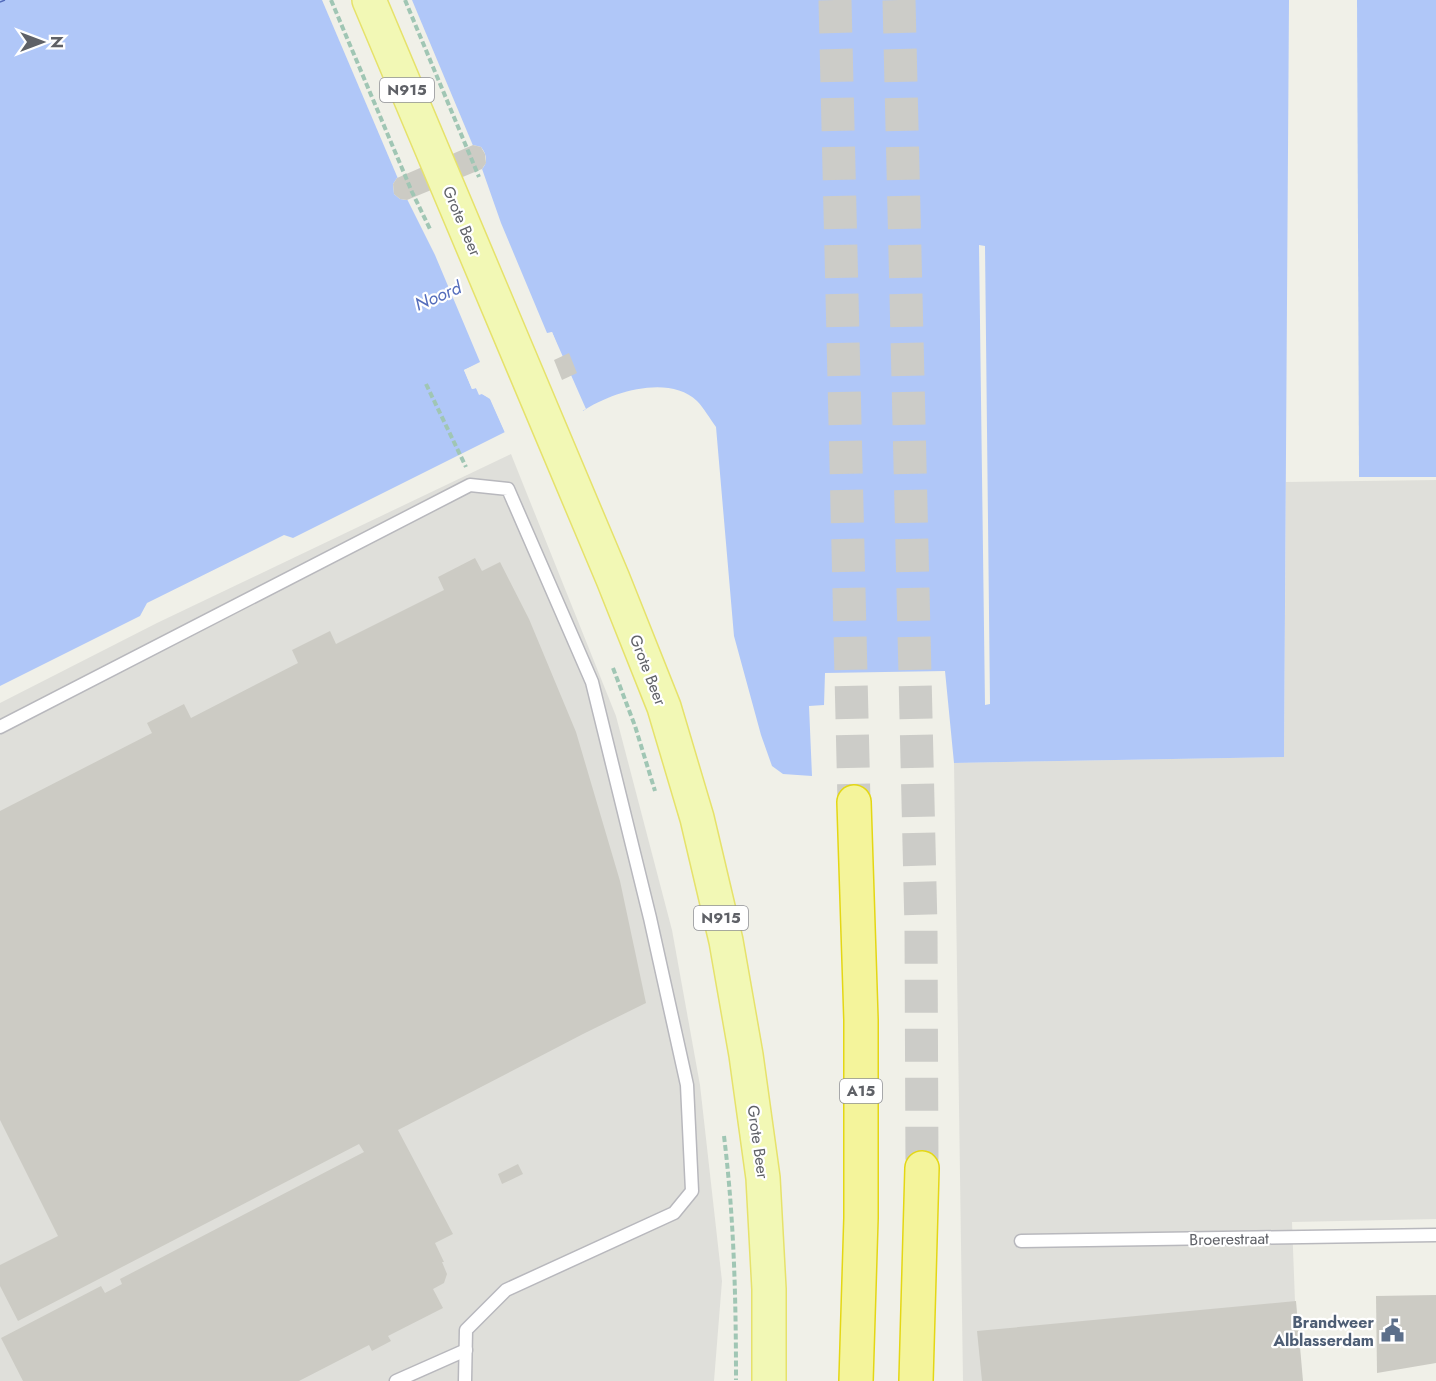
<svg xmlns="http://www.w3.org/2000/svg" width="1436" height="1381" font-family="Jost,sans-serif">
<rect width="100%" height="100%" fill="#f0f0e8"/>
<!-- industrial -->
<g fill="#dfdfda">
<path d="M511 454 616 716 672 930 700 1085 722 1281 714 1381H0V703L157 623Z"/>
<path d="M1436 480V1219L1292 1222 1298 1381H963L954 763 1284 757 1286 482Z"/>
</g>
<!-- water -->
<g fill="#b0c7f8" fill-rule="evenodd">
<path d="M0 0H1289L1284 757 954 763 945 671 825 673 824 705 809 706 812 776 783 774 772 766 761 735 734 636 716 427C710 419 704 408 697 401 669 374 611 392 583 411L552 332 464 370 472 389 476 388 482 394 490 398 505 432 293 538 284 535 147 603 140 616 0 686ZM473 145 481 147C487 154 488 163 482 169L407 200 400 199 394 194 393 184 397 178ZM979 245 985 246 990 704 985 705Z"/>
<path d="M1357 0H1436V477H1359Z"/>
</g>
<!-- pier -->
<g fill="#f0f0e8">
<path d="M322 0H412L474 148 399 181Z"/>
<path d="M481 166 501 223 547 333 552 332 586 409 580 412 550 335 468 371 474 385H477L480 391 492 397 508 431 506 435 490 399 482 394 479 395 476 388 472 389 464 370 480 362 435 255 406 197Z"/>
</g>
<g fill="none" stroke-linecap="round" stroke-linejoin="round">
<!-- ferry -->
<path stroke="#536cbb" stroke-width="1.5" stroke-dasharray="8 6" stroke-linecap="butt" d="M0 2 5 0"/>
</g>
<!-- building -->
<g fill="#cccbc4">
<path d="M473 145 481 147 485 154 486 163 482 169 407 200 400 199 394 194 393 184 397 178Z"/>
<path d="M569 353 577 373 562 380 554 360Z"/>
<path d="M475 558 482 571 500 562 529 619 576 732 620 881 646 1003 583 1034 398 1130 453 1234 435 1243 444 1262H442L447 1274 444 1283 433 1289 443 1308 388 1336 391 1341 372 1351 369 1345 299 1381H23L1 1338 101 1286 105 1293 122 1284 120 1279 364 1152 359 1144 18 1321 0 1286V1265L58 1236 0 1120V811L152 733 147 723 184 704 191 718 298 663 292 650 330 631 336 644 444 590 438 577Z"/>
<path d="M518 1164 523 1174 502 1184 498 1174Z"/>
<path d="M1436 1295V1363L1377 1373 1376 1296Z"/>
<path d="M1296 1301 1303 1381H982L977 1331Z"/>
</g>
<g fill="none" stroke-linecap="round" stroke-linejoin="round">
<!-- motorway-tunnel -->
<g stroke="#ccccc8" stroke-width="33" stroke-dasharray="33 16" stroke-linecap="butt">
<path d="M835 0 854 802"/>
<path d="M899 0 921 928 922 1168"/>
</g>
<defs>
<g id="service">
<path d="M0 727 470 485 508 489 592 682 650 918 687 1085 692 1191 674 1213 506 1290 466 1330 465 1381"/>
<path d="M1021 1241 1436 1235"/>
<path d="M396 1381 466 1350"/>
</g>
<path id="primary" d="M369 0 613 579 664 707 697 818 726 941 746 1055 763 1178 769 1289V1381"/>
<g id="motorway">
<path d="M854 802 861 1020V1218L856 1381"/>
<path d="M916 1381 922 1168"/>
</g>
</defs>
<!-- service casing -->
<use href="#service" stroke="#b8b8bd" stroke-width="15"/>
<!-- primary casing -->
<use href="#primary" stroke="#e6e26b" stroke-width="36"/>
<!-- motorway casing -->
<use href="#motorway" stroke="#e4d714" stroke-width="36"/>
<!-- path -->
<g stroke="#a0c6b4" stroke-width="4" stroke-dasharray="6 3" stroke-linecap="butt">
<path d="M331 0 412 192 430 229"/>
<path d="M405 0 479 177"/>
<path d="M426 384 466 467"/>
<path d="M613 668 635 726 655 791"/>
<path d="M724 1136C734 1217 736 1299 736 1380"/>
</g>
<!-- service -->
<use href="#service" stroke="#fff" stroke-width="12"/>
<!-- primary -->
<use href="#primary" stroke="#f2f8b5" stroke-width="33"/>
<!-- motorway -->
<use href="#motorway" stroke="#f4f49b" stroke-width="33"/>
</g>
<!-- icons -->
<defs>
<symbol id="civic-bare" viewBox="-9 -9 18 18"><path d="M-.6-6.5H3V-4.5H.6V-3L4-1V1h2V6H-6V1h2V-1L-.6-3ZM-1.2 2.5V6h2.4V2.5Z" fill="#5c6f8a" stroke="#fff" stroke-width="2.5" paint-order="stroke"/></symbol>
</defs>
<g fill-rule="evenodd">
<use href="#civic-bare" x="1376" y="1314" width="33" height="33"/>
</g>
<g text-anchor="middle" dominant-baseline="central" stroke-width="4.5" stroke-linejoin="round" paint-order="stroke">
<!-- shield labels -->
<g fill="#fff" stroke="#8f9095" stroke-width="1.5">
<rect x="380" y="78" width="54" height="24" rx="4.5"/>
<rect x="694" y="906" width="54" height="24" rx="4.5"/>
<rect x="840" y="1079" width="42" height="24" rx="4.5"/>
</g>
<g font-size="15" font-weight="bold" fill="#5f6167">
<text x="407" y="90">N915</text>
<text x="721" y="918">N915</text>
<text x="861" y="1091">A15</text>
</g>
<!-- street labels -->
<g font-size="16" fill="#5f6167" stroke="#fff">
<text transform="translate(462 221) rotate(67)">Grote Beer</text>
<text transform="translate(648 670) rotate(69)">Grote Beer</text>
<text transform="translate(758 1142) rotate(82)">Grote Beer</text>
<text transform="translate(1229 1239) rotate(-1)">Broerestraat</text>
</g>
<!-- service labels -->
<g font-size="16" font-weight="bold" fill="#4e5e75" stroke="#fff" text-anchor="end">
<text x="1374" y="1322">Brandweer<tspan x="1374" dy="18">Alblasserdam</tspan></text>
</g>
<!-- water labels -->
<g font-size="18" font-style="italic" fill="#536cbb" stroke="#fff">
<text transform="translate(438 296) rotate(-23)">Noord</text>
</g>
</g>
<!-- north arrow -->
<g transform="translate(42 42) rotate(90)" stroke="#ffffff" stroke-width="4.5" paint-order="stroke">
<path d="M0-4.5L10 22L0 15L-10 22Z" fill="#5f6167"/>
<text y="-9" font-size="16" font-weight="bold" text-anchor="middle" fill="#5f6167">N</text>
</g>
</svg>
